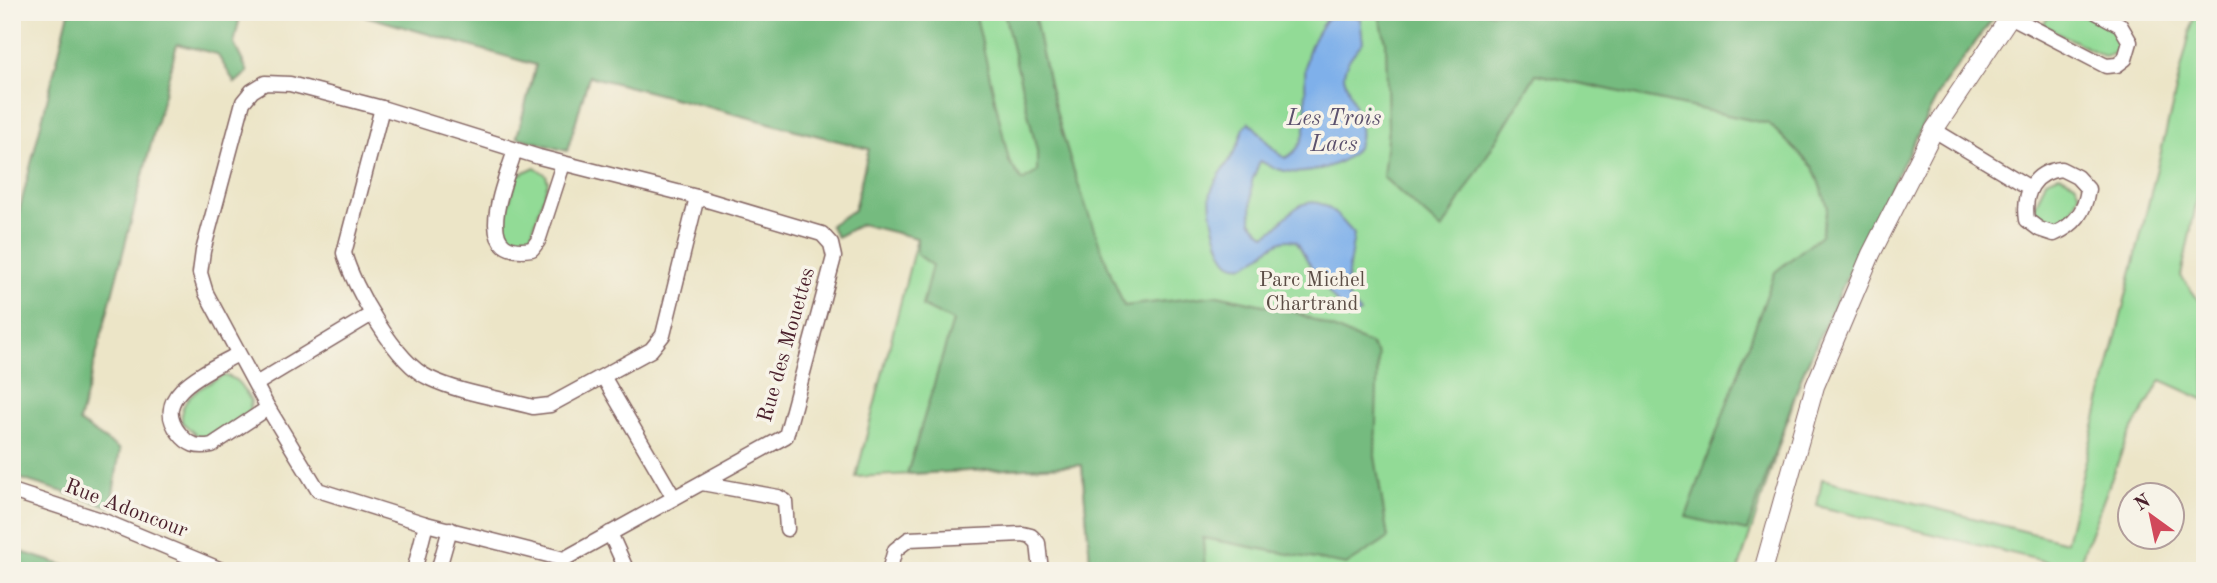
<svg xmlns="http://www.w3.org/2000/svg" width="2217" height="583" font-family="'Old Standard TT',serif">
<rect width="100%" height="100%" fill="#f7f3e8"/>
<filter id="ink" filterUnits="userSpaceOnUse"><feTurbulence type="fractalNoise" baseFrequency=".0143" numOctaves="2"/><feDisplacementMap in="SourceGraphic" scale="14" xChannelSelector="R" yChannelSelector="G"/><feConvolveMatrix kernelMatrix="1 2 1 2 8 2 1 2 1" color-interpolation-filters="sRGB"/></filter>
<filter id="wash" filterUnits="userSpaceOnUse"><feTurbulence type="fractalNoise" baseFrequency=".00686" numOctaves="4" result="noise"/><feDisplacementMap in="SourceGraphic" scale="28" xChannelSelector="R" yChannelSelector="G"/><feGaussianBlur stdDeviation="1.57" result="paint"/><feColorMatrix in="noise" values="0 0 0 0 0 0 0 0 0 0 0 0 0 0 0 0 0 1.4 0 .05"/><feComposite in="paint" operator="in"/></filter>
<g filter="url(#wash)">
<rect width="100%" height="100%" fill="#ece5c7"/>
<!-- green -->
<g fill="#92db96" stroke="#6e7d60" stroke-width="2">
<path d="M352 12H1998L1942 87 1868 231 1802 375 1738 571H1091L1082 465 856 477 917 238 861 224 837 237 830 225 854 210 869 149 589 76 567 151 517 137 536 65Z"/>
<path d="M2052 12C2077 12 2107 19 2123 41L2122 50 2105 57 2043 25Z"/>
<path d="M2195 12H2205V162L2181 276 2205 309V400L2161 380 2126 441 2077 569 1817 506 1822 479 2066 542Z"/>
<path d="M535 167 546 175 548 182 531 236 525 242H513C496 228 513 193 518 175Z"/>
<path d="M2059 175 2075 183 2080 193 2068 220 2054 225 2042 220 2034 209 2046 180Z"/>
<path d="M222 376C238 375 243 390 251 401L249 414 213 437 199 438 182 422C179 394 202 388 222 376Z"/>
</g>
<!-- forest -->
<g fill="#75bb7f" stroke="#606d55" stroke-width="2">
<path d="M69 12H241L234 44 248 72 235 83 217 54 177 44 79 422 120 450 111 507 12 476V240Z"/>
<path d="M352 12H975L1009 161 1022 181 1037 172V151L1004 12H1034C1052 116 1084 208 1124 306L1218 295 1295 312 1370 344 1378 355 1375 456 1388 538 1346 565 1203 538 1205 571H1091L1082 465 907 474 953 321 922 306 932 265 917 254V238L861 224 837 237 830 225 854 210 869 149 589 76 567 151 517 137 536 65Z"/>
<path d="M1378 12H1998L1942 87 1868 231 1802 375 1747 531 1686 517 1775 272 1821 235 1828 207 1813 167 1769 124 1536 74 1442 230 1383 177 1388 129 1386 42Z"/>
<path d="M12 549 82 571H12Z"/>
</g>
<!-- water -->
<path fill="#7fb0ea" stroke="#64688a" stroke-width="2" d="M1347 13 1360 18 1363 42C1355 52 1345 62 1344 75 1344 81 1349 90 1351 96 1364 132 1370 153 1327 167 1300 176 1284 174 1260 161L1252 181 1251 221 1265 235C1278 229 1280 221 1290 213 1318 187 1336 214 1354 234 1353 246 1344 287 1347 295 1350 301 1356 308 1360 313L1349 319 1315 274 1297 242C1271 230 1254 277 1231 263 1218 255 1208 206 1211 192 1216 175 1232 161 1238 145 1242 136 1241 129 1249 122 1263 134 1269 149 1285 158 1320 141 1299 90 1307 57 1310 43 1319 29 1327 18Z"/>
</g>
<g filter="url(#ink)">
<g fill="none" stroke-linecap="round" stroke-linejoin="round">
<defs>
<g id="minor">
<path d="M2010 16 2106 66 2117 65 2125 59 2130 42 2120 25 2096 12"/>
<path d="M265 83 290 84 382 108 539 157 697 197 822 234 831 244 834 257 786 436 564 559 426 524 318 490 268 408 206 293 200 273 203 251 243 102 252 91Z"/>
<path d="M382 108 344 253C353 287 396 363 429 378 460 393 500 398 533 407L550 405 651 350 663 335 697 197"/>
<path d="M1934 130 2030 188"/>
<path d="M515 150C506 181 469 260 532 249L538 241 563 164"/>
<path d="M2061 169 2077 177 2088 189C2085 212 2075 225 2054 234L2039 229 2027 220C2023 193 2033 172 2061 169Z"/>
<path d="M238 354C212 369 148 394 179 433 188 445 197 448 212 445L268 408"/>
<path d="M604 378 674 498"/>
<path d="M256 384 372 314"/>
<path d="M702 483 778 497 785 501 787 529"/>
<path d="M12 491 104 521 224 571"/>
<path d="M610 533 627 571"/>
<path d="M414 571 426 524"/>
<path d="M438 571 450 529"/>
<path d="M889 571 895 550 909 539 1023 534 1031 536 1038 543 1041 571"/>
</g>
<path id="major" d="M1763 571 1815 386 1871 254 1934 130 2013 12"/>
</defs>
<!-- minor casing -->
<use href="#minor" stroke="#836462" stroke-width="17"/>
<!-- major casing -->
<use href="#major" stroke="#836462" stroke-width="20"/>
<!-- minor -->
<use href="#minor" stroke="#fff" stroke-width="14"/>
<!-- major -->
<use href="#major" stroke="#fff" stroke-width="18"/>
</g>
</g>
<g text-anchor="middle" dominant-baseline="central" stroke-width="7" stroke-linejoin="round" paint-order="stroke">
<!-- park labels -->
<g font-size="21" fill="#5c4e46" stroke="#f7f3e8">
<text x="1312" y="280">Parc Michel<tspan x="1312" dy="24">Chartrand</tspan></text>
</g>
<!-- street labels -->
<g font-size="21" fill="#4a1f2b" stroke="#f7f3e8">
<text transform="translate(787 345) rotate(-74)">Rue des Mouettes</text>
<text transform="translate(126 509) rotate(21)">Rue Adoncour</text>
</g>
<!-- water labels -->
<g font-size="23" font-style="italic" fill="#5d526e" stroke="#f7f3e8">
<text x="1334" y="118">Les Trois<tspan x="1334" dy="26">Lacs</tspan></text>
</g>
</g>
<!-- margin -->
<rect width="2217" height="583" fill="none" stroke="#f7f3e8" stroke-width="42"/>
<!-- north arrow -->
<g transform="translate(2151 516) rotate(327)"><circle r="33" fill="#f7f3e8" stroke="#b29e9c" stroke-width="2"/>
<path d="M0-5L12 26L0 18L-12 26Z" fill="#d1495b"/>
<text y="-10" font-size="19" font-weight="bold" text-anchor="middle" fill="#4a1f2b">N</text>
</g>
</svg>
